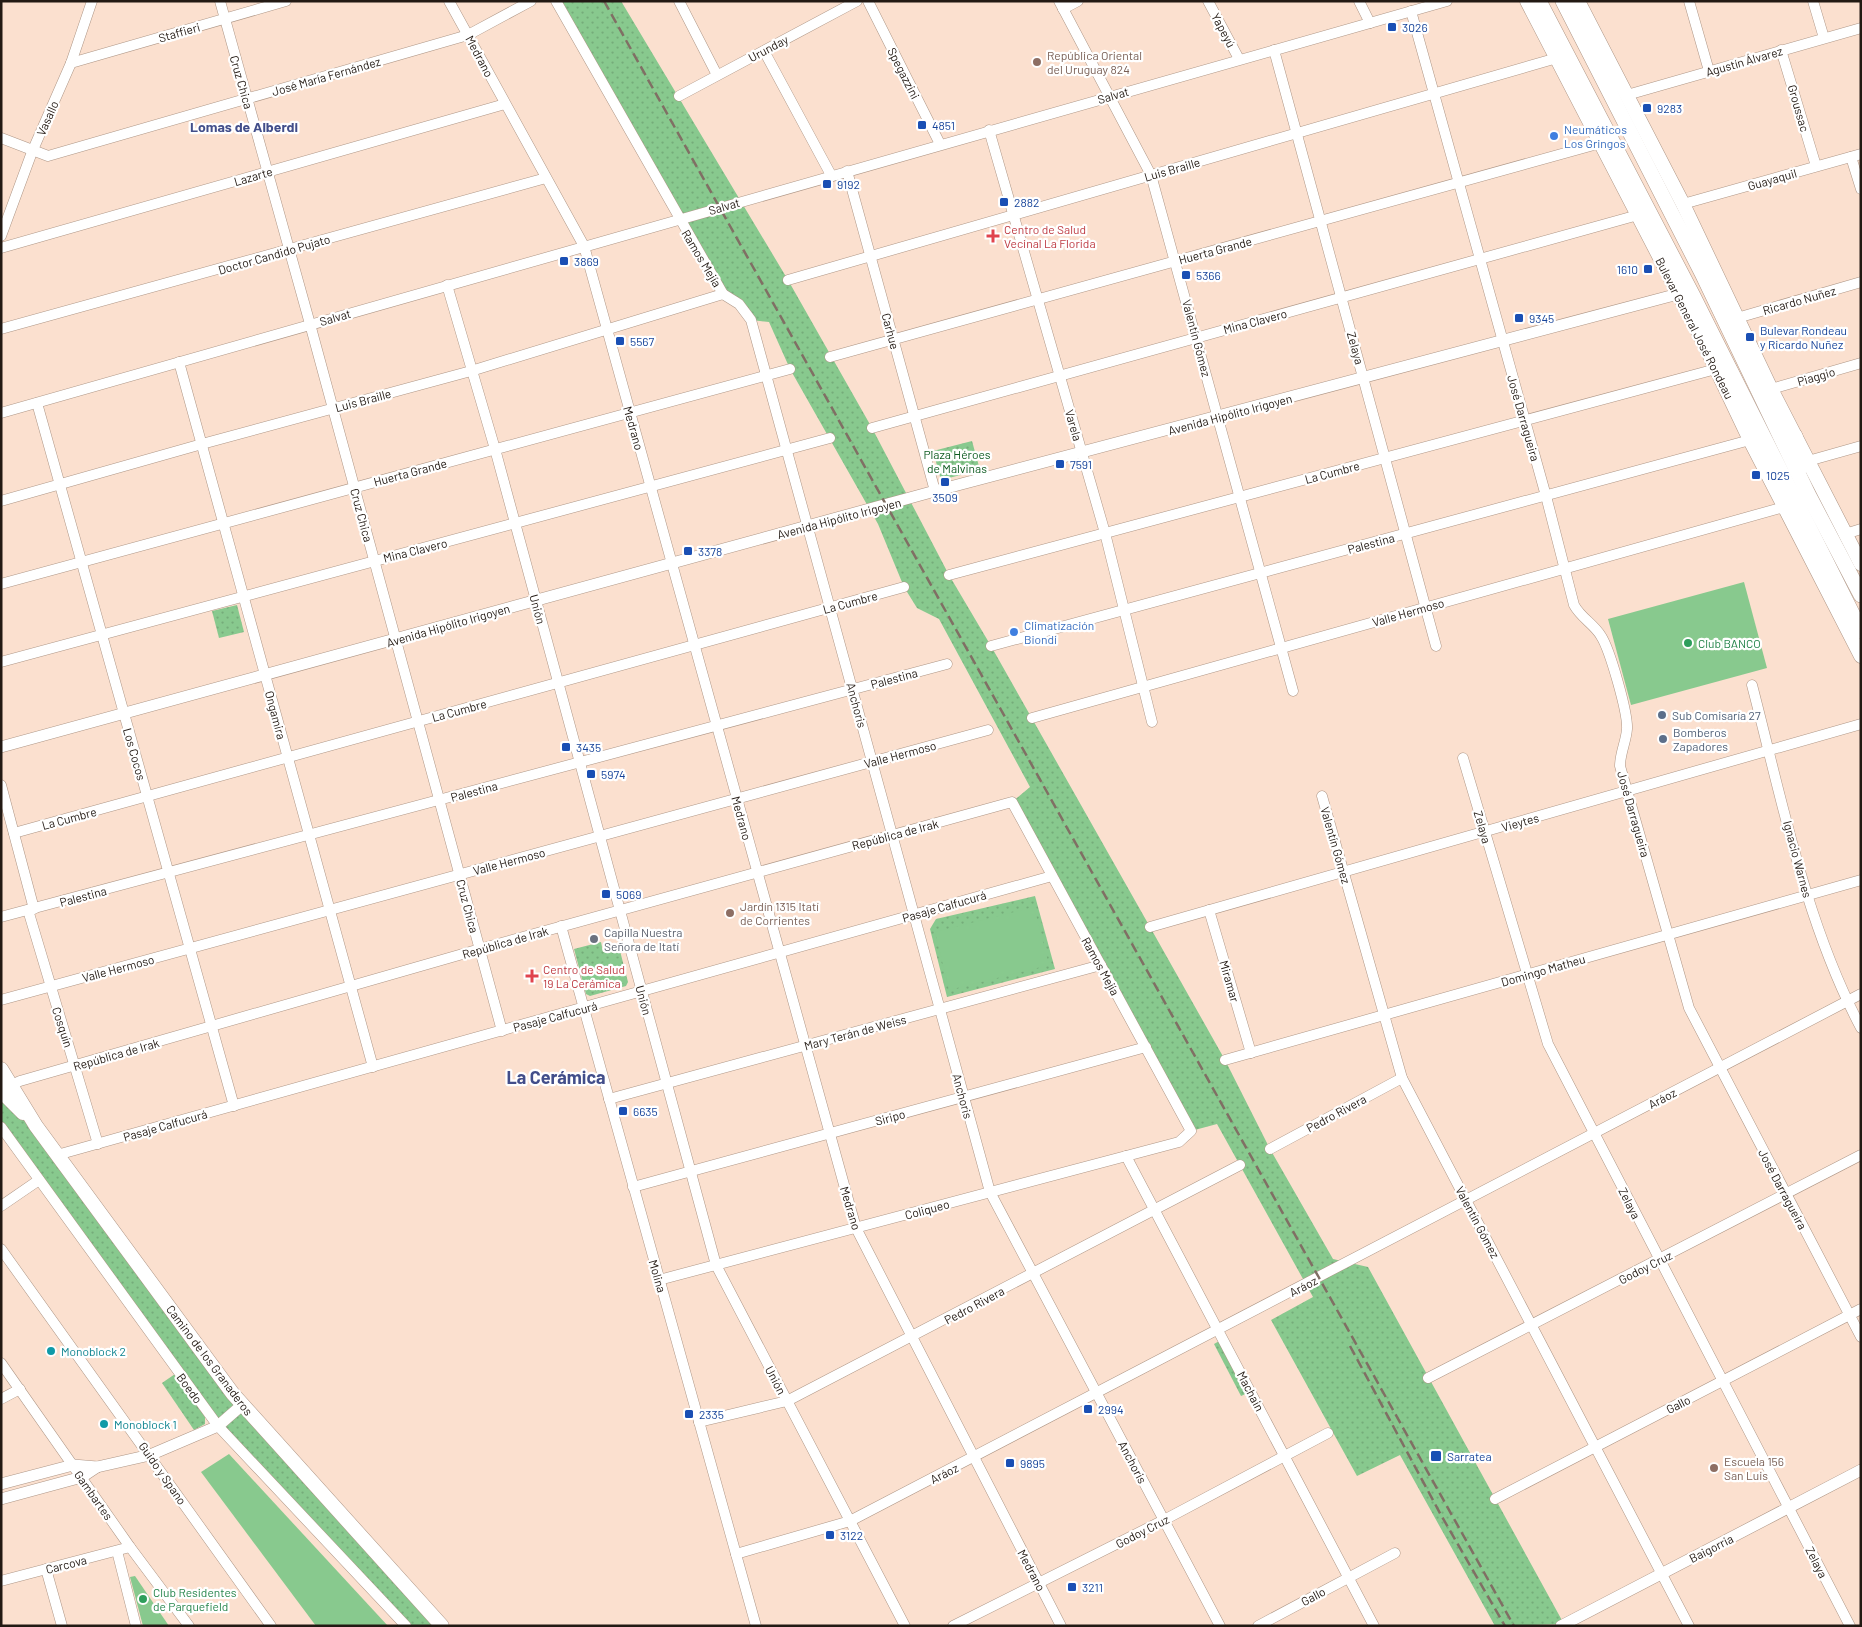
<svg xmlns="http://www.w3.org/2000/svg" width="1862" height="1627" font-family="Barlow,sans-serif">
<defs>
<pattern id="grass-dots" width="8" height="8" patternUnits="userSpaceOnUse" patternTransform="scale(1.25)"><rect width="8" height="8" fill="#88c98e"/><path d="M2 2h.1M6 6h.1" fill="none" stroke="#75ac7a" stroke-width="1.8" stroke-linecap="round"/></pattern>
</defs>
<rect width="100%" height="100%" fill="#fbe0cf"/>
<!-- grass -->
<g fill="url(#grass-dots)">
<path d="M556 1H621L788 280 872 428 949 575 991 646 1150 927 1225 1060 1270 1149 1333 1259 1368 1267 1564 1624 1495 1626 1400 1455 1357 1476 1271 1320 1313 1297 1217 1124 1191 1131 1012 802 1030 787 939 619 917 608 904 587 878 524 790 369 769 322 751 320 723 294Z"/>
<path d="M972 441 980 470 941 480 933 451Z"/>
<path d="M237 605 244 632 219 638 212 611Z"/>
<path d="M1035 896 1055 969 947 997 930 929 936 919Z"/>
<path d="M601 942 603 952 619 947 628 982 626 986 590 996 586 994 574 949Z"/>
<path d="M1 1069 233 1394 442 1626H406L217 1426 1 1127Z"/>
<path d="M1221 1340 1248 1393 1241 1396 1214 1344Z"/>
<path d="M175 1374 205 1417V1424L194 1430 162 1383Z"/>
</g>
<!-- garden -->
<g fill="#88c98e">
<path d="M1744 582 1767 668 1631 705 1608 619Z"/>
<path d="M1034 907 1049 965 949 990 935 932Z"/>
<path d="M620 958 627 982 589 993 582 968Z"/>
<path d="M229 1454 388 1626H316L201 1472Z"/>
<path d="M135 1576 169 1626H143L130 1577Z"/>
</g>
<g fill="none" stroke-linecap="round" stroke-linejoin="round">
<defs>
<g id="minor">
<path d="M220 1 310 324 502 1031"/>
<path d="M449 1 584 246 856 1228 1061 1626"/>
<path d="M556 1 723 294 739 304 751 320 990 1192 1220 1626"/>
<path d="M679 1 717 75"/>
<path d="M868 1 940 144"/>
<path d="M1059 1 1151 175 1293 691"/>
<path d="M1208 1 1239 59"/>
<path d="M1359 1 1370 23"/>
<path d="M1689 1 1709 71"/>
<path d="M1813 1 1824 38"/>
<path d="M1063 9 1078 1"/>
<path d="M1411 11 1546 496 1574 605C1581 618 1594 624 1601 636 1610 650 1628 713 1627 729 1626 742 1620 753 1620 766L1689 1008 1861 1337"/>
<path d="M1274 50 1436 646"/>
<path d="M1781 50 1816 166"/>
<path d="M764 51 831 175"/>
<path d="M71 63 286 1"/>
<path d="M1627 95 1861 28"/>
<path d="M679 96 857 1"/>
<path d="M989 130 1105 533 1152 722"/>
<path d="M1 138 48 156 468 35 531 1"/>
<path d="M1851 157 1861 189"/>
<path d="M847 171 935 491"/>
<path d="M1683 204 1861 154"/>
<path d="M1 236 32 152 71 63 92 1"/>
<path d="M1 248 505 104"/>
<path d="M788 280 1557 58"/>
<path d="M447 285 495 449 716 1265 905 1626"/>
<path d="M1737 318 1861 282"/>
<path d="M1 329 546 178"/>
<path d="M830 357 1601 143"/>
<path d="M179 362 373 1067"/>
<path d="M1771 389 1861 363"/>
<path d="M37 403 234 1106"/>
<path d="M1 413 1447 1"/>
<path d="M872 428 1638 215"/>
<path d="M1808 461 1861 446"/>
<path d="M1 501 202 444 471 371 723 294"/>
<path d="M1845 534 1861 529"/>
<path d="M949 575 1716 369"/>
<path d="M1 584 790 369"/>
<path d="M991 646 1750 440"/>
<path d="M1 662 830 438"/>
<path d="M1752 685C1782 800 1805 922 1861 1028"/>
<path d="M1032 718 1784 507"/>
<path d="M1463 758 1548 1044 1850 1626"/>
<path d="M1 785 34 909"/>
<path d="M1322 796 1402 1078 1689 1626"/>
<path d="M14 833 904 587"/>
<path d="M28 910 98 1144"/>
<path d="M1209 910 1251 1053"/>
<path d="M1 917 947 664"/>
<path d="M561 926 756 1626"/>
<path d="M1150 927 1861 724"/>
<path d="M1 1000 988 730"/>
<path d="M1225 1060 1861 880"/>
<path d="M5 1088 20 1081 480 949 1012 802 1191 1131 1179 1142 659 1280"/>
<path d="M609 1099 1101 965"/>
<path d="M1 1127 218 1426 406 1626"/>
<path d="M1270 1149 1402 1078"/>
<path d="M57 1155 1052 876"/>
<path d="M1126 1156 1374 1626"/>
<path d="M633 1187 1146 1047"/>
<path d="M1 1206 39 1180"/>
<path d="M1 1249 271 1626"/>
<path d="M1 1363 130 1547 189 1626"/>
<path d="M1428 1378 1861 1155"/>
<path d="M1 1399 20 1389"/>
<path d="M699 1422 787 1401 1240 1165"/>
<path d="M1495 1499 1861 1309"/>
<path d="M117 1551 136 1626"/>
<path d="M736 1554 850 1521 1861 994"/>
<path d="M46 1569 62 1626"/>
<path d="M1 1581 130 1547"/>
<path d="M953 1626 1164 1520 1328 1433"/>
<path d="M1258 1626 1395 1553"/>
</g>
<g id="tertiary">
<path d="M1 747 935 491 1678 294"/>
<path d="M1 1484 73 1465 97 1467 150 1455 218 1426 242 1405"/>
<path d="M1 1499 82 1477 97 1467"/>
<path d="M1561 1626 1861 1470"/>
</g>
<g id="secondary">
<path d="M1527 1 1702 339 1750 440 1861 656"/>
<path d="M1578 1 1683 204 1771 389 1861 564"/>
<path d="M1 1069 36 1126 233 1394 442 1626"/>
<path d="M1 1091 23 1113"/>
</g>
<g id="primary">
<path d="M1539 1 1693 296 1861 631"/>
<path d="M1563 1 1702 273 1808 494 1861 595"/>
<path d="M1795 436 1802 466"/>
</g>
</defs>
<!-- minor casing -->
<use href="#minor" stroke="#ae9686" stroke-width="11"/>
<!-- tertiary casing -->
<use href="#tertiary" stroke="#ae9686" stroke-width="12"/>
<!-- secondary casing -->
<use href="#secondary" stroke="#ae9686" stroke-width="15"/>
<!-- primary casing -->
<use href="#primary" stroke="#ae9686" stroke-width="16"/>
<!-- minor -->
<use href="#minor" stroke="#fff" stroke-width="10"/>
<!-- tertiary -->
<use href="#tertiary" stroke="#fff" stroke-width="11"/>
<!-- secondary -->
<use href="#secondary" stroke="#fff" stroke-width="14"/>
<!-- primary -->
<use href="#primary" stroke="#fff" stroke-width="15"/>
<!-- rail -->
<g stroke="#806f64" stroke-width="2.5" stroke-dasharray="10 5" stroke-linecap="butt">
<path d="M604 1 1514 1626"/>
<path d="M1350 1346 1441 1515 1505 1626"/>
</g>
</g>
<!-- markers -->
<g fill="#1a4fb4" stroke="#fff" stroke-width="2">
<rect x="1387" y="22" width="10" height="10" rx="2.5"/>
<rect x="1642" y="103" width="10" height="10" rx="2.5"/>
<rect x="917" y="120" width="10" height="10" rx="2.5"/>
<rect x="822" y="179" width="10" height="10" rx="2.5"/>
<rect x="999" y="197" width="10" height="10" rx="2.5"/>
<rect x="559" y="256" width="10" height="10" rx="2.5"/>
<rect x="1643" y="264" width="10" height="10" rx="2.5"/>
<rect x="1181" y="270" width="10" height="10" rx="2.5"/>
<rect x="1514" y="313" width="10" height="10" rx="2.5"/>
<rect x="1745" y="332" width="10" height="10" rx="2.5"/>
<rect x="615" y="336" width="10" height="10" rx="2.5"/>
<rect x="1055" y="459" width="10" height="10" rx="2.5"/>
<rect x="1751" y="470" width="10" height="10" rx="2.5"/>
<rect x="940" y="477" width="10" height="10" rx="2.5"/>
<rect x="683" y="546" width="10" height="10" rx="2.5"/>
<rect x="561" y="742" width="10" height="10" rx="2.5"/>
<rect x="586" y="769" width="10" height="10" rx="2.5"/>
<rect x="601" y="889" width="10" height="10" rx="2.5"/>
<rect x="618" y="1106" width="10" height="10" rx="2.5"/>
<rect x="1083" y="1404" width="10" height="10" rx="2.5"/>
<rect x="684" y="1409" width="10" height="10" rx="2.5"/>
<rect x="1430" y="1450" width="12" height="12" rx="2.5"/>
<rect x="1005" y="1458" width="10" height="10" rx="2.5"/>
<rect x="825" y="1530" width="10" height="10" rx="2.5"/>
<rect x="1067" y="1582" width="10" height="10" rx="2.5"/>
</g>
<g fill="#8d6e63" stroke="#fff" stroke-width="2">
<circle cx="1037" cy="62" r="5"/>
<circle cx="730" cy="913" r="5"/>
<circle cx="1714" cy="1468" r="5"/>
</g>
<g fill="#3f7fe0" stroke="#fff" stroke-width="2">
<circle cx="1554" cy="136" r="5"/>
<circle cx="1014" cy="632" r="5"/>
</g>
<g fill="#e0444e" stroke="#fff" stroke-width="2">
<path d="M990.5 228.5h5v5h5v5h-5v5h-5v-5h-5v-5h5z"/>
<path d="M529.5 968.5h5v5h5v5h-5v5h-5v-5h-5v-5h5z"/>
</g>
<g fill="#2e9e5b" stroke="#fff" stroke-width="2">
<circle cx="1688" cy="643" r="5"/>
<circle cx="143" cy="1599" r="5"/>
</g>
<g fill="#5c6f8a" stroke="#fff" stroke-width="2">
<circle cx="1662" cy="715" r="5"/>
<circle cx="1663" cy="739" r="5"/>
</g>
<circle fill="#6b7280" stroke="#fff" stroke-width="2" cx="594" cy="939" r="5"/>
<g fill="#0f9aa8" stroke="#fff" stroke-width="2">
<circle cx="51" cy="1351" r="5"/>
<circle cx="104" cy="1424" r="5"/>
</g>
<g text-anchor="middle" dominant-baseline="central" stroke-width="4.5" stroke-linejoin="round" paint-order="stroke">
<!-- transit labels -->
<g font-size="12" fill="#164399" stroke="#fff" text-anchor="start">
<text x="1402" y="27">3026</text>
<text x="1657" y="108">9283</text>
<text x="932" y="125">4851</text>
<text x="837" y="184">9192</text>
<text x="1014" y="202">2882</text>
<text x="574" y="261">3869</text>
<text x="1638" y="269" text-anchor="end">1610</text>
<text x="1196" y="275">5366</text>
<text x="1529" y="318">9345</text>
<text x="1760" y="330">Bulevar Rondeau<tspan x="1760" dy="14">y Ricardo Nuñez</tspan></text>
<text x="630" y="341">5567</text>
<text x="1070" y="464">7591</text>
<text x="1766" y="475">1025</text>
<text x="945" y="497" text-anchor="middle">3509</text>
<text x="698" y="551">3378</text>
<text x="576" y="747">3435</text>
<text x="601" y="774">5974</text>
<text x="616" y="894">5069</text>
<text x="633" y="1111">6635</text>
<text x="1098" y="1409">2994</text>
<text x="699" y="1414">2335</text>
<text x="1447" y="1456">Sarratea</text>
<text x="1020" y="1463">9895</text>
<text x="840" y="1535">3122</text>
<text x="1082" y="1587">3211</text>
</g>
<!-- street labels -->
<g font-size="12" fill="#221913" stroke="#fff">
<text transform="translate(1224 30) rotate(62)">Yapeyú</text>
<text transform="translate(179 32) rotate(-16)">Staffieri</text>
<text transform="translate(768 48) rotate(-28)">Urunday</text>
<text transform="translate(480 56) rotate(62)">Medrano</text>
<text transform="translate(1744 61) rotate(-16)">Agustín Álvarez</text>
<text transform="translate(904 73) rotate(63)">Spegazzini</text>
<text transform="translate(326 76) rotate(-16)">José María Fernández</text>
<text transform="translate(242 82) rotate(74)">Cruz Chica</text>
<text transform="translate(1113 95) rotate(-16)">Salvat</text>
<text transform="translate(1799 108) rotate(74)">Groussac</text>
<text transform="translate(47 118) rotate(-66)">Vasallo</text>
<text transform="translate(1172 169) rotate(-16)">Luis Braille</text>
<text transform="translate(253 176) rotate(-16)">Lazarte</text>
<text transform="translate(1772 179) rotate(-16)">Guayaquil</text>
<text transform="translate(724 206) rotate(-16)">Salvat</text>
<text transform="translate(1215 250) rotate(-15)">Huerta Grande</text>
<text transform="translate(274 254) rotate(-16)">Doctor Candido Pujato</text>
<text transform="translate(702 258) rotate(59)">Ramos Mejía</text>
<text transform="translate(1799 300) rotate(-16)">Ricardo Nuñez</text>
<text transform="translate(335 317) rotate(-16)">Salvat</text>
<text transform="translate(1255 321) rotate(-15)">Mina Clavero</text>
<text transform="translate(1695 328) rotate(63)">Bulevar General José Rondeau</text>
<text transform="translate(891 331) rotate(75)">Carhue</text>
<text transform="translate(1197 338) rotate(75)">Valentín Gómez</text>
<text transform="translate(1356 348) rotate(75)">Zelaya</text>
<text transform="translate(1816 376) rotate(-16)">Piaggio</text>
<text transform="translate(363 400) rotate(-15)">Luis Braille</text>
<text transform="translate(1230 414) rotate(-15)">Avenida Hipólito Irigoyen</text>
<text transform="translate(1524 418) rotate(74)">José Darragueira</text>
<text transform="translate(1074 425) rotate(74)">Varela</text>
<text transform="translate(634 428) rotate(74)">Medrano</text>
<text transform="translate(410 472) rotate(-15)">Huerta Grande</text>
<text transform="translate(1332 472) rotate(-15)">La Cumbre</text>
<text transform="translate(362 515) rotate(75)">Cruz Chica</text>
<text transform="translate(839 518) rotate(-15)">Avenida Hipólito Irigoyen</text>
<text transform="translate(1371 543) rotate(-15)">Palestina</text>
<text transform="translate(415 550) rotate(-14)">Mina Clavero</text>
<text transform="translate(850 602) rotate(-15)">La Cumbre</text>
<text transform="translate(538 609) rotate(75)">Unión</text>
<text transform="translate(1408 612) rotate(-16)">Valle Hermoso</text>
<text transform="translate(448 625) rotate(-16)">Avenida Hipólito Irigoyen</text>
<text transform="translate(894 678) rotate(-15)">Palestina</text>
<text transform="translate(857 705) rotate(75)">Anchoris</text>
<text transform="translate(459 710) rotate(-15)">La Cumbre</text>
<text transform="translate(276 715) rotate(75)">Ongamira</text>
<text transform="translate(135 754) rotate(74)">Los Cocos</text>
<text transform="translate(900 754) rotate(-15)">Valle Hermoso</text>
<text transform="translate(474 791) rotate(-15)">Palestina</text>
<text transform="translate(1634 814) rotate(74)">José Darragueira</text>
<text transform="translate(69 818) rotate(-15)">La Cumbre</text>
<text transform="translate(742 818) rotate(75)">Medrano</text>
<text transform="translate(1520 822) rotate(-16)">Vieytes</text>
<text transform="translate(1483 827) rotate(74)">Zelaya</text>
<text transform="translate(895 834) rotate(-15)">República de Irak</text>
<text transform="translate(1336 845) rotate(74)">Valentín Gómez</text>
<text transform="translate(1798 859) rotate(75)">Ignacio Warnes</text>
<text transform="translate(509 861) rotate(-15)">Valle Hermoso</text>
<text transform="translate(83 896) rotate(-15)">Palestina</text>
<text transform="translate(468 906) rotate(75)">Cruz Chica</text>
<text transform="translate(944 906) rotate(-16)">Pasaje Calfucurá</text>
<text transform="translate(505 942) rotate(-16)">República de Irak</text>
<text transform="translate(1101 966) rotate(61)">Ramos Mejía</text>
<text transform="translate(118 968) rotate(-15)">Valle Hermoso</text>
<text transform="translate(1543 970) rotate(-16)">Domingo Matheu</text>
<text transform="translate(1230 981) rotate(74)">Miramar</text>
<text transform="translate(644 1000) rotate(75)">Unión</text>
<text transform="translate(555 1016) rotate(-15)">Pasaje Calfucurá</text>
<text transform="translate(63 1027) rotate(72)">Cosquín</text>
<text transform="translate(855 1032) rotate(-15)">Mary Terán de Weiss</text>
<text transform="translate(116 1054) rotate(-16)">República de Irak</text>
<text transform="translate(963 1096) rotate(75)">Anchoris</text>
<text transform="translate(1662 1098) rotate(-28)">Aráoz</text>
<text transform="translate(1336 1113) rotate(-28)">Pedro Rivera</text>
<text transform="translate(890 1117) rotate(-15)">Siripo</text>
<text transform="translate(165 1125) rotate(-16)">Pasaje Calfucurá</text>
<text transform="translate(1783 1189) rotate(62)">José Darragueira</text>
<text transform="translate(1630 1203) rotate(63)">Zelaya</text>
<text transform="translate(851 1208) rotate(73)">Medrano</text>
<text transform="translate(927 1209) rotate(-15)">Coliqueo</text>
<text transform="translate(1478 1222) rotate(62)">Valentín Gómez</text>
<text transform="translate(1645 1267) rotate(-27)">Godoy Cruz</text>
<text transform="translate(658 1276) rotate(74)">Molina</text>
<text transform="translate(1303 1286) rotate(-28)">Aráoz</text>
<text transform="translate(974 1305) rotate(-28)">Pedro Rivera</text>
<text transform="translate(210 1360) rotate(53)">Camino de los Granaderos</text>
<text transform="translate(776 1380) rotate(62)">Unión</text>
<text transform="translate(190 1388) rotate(54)">Boedo</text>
<text transform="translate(1251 1391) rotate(62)">Machain</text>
<text transform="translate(1678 1404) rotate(-27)">Gallo</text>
<text transform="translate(1133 1462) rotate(62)">Anchoris</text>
<text transform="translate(163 1473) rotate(55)">Guido y Spano</text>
<text transform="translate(944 1473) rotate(-27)">Aráoz</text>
<text transform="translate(94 1495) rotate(55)">Gambartes</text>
<text transform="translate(1142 1531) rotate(-27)">Godoy Cruz</text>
<text transform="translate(1711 1548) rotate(-27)">Baigorria</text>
<text transform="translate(1817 1562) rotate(63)">Zelaya</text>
<text transform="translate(66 1564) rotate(-14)">Carcova</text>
<text transform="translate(1032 1570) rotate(62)">Medrano</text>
<text transform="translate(1313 1596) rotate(-28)">Gallo</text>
</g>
<!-- education labels -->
<g font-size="12" fill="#785e54" stroke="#fff" text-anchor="start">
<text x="1047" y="55">República Oriental<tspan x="1047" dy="14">del Uruguay 824</tspan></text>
<text x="740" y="906">Jardín 1315 Itatí<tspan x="740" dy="14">de Corrientes</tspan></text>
<text x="1724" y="1461">Escuela 156<tspan x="1724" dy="14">San Luis</tspan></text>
</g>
<!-- shop labels -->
<g font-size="12" fill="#366cbe" stroke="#fff" text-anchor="start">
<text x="1564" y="129">Neumáticos<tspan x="1564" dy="14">Los Gringos</tspan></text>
<text x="1024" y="625">Climatización<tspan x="1024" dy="14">Biondi</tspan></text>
</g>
<!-- health labels -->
<g font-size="12" fill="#be3a42" stroke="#fff" text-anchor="start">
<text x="1004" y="229">Centro de Salud<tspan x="1004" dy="14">Vecinal La Florida</tspan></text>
<text x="543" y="969">Centro de Salud<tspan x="543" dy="14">19 La Cerámica</tspan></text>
</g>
<!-- park labels -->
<g font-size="12" fill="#0c5a1f" stroke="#fff">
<text x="957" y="454">Plaza Héroes<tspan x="957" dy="14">de Malvinas</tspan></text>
</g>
<!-- leisure labels -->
<g font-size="12" fill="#27864d" stroke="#fff" text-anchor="start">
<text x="1698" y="643">Club BANCO</text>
<text x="153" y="1592">Club Residentes<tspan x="153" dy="14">de Parquefield</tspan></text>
</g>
<!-- service labels -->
<g font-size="12" fill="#4e5e75" stroke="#fff" text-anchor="start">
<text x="1672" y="715">Sub Comisaría 27</text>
<text x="1673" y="732">Bomberos<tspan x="1673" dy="14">Zapadores</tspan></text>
</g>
<!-- worship labels -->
<g font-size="12" fill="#5b616d" stroke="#fff" text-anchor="start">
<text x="604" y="932">Capilla Nuestra<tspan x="604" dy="14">Señora de Itatí</tspan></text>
</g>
<!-- culture labels -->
<g font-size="12" fill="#0d838f" stroke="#fff" text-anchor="start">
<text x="61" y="1351">Monoblock 2</text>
<text x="114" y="1424">Monoblock 1</text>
</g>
<!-- neighbourhood labels -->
<g font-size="14" font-weight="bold" fill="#424e8a" stroke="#fff">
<text x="244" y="126">Lomas de Alberdi</text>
</g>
<!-- district labels -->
<g font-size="18" font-weight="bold" fill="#424e8a" stroke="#fff">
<text x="556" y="1077">La Cerámica</text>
</g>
</g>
<!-- border -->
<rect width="1862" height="1627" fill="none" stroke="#221913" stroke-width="5"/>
</svg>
